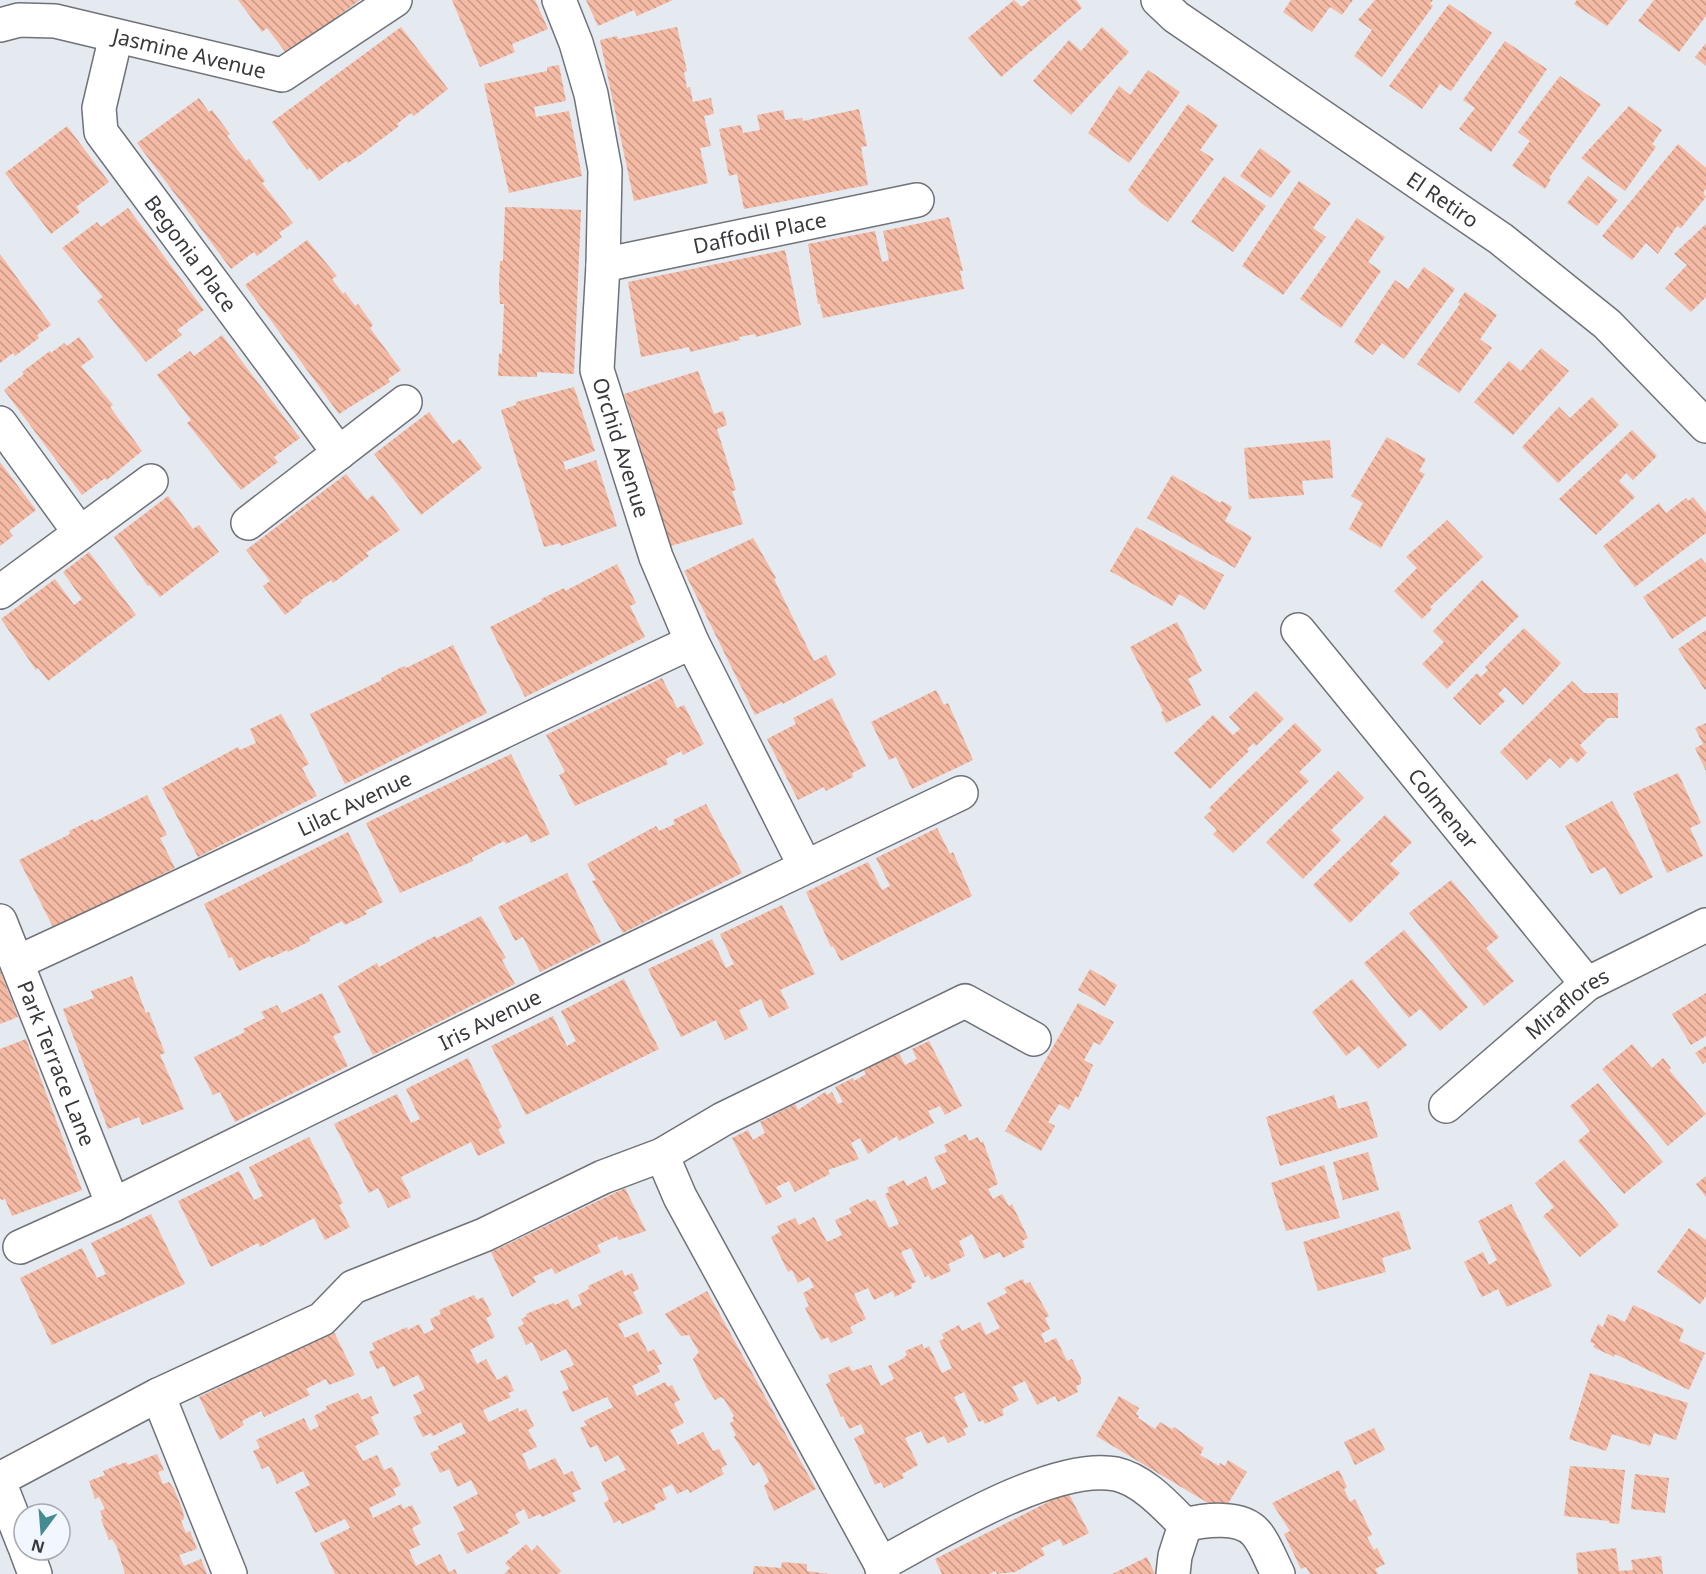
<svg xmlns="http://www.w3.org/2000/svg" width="1706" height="1574" font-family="'Noto Sans',sans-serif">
<defs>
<pattern id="building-back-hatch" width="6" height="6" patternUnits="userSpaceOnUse" patternTransform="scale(1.5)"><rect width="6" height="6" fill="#f5baa4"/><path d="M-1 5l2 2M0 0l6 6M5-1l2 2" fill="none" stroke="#c79887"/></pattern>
</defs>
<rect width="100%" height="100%" fill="#e5e9f0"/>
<!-- building -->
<g fill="url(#building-back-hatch)">
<path d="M238 0H360L287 54 267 28 262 32Z"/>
<path d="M452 0H535L548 29 512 44 515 52 480 67Z"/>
<path d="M586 0H673L637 16 634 10 598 26Z"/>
<path d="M1014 0 1022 7 1030 0H1076L1082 8 1001 77 968 38Z"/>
<path d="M1291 0H1353L1342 15 1330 7 1312 32 1283 12Z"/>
<path d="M1375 0H1433L1430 4 1433 6 1382 77 1354 56 1372 30 1358 20Z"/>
<path d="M1577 0H1628L1607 26 1574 4Z"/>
<path d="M1654 0H1706V16L1679 52 1638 21Z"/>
<path d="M1449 4 1492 33 1451 91 1440 84 1422 109 1389 86Z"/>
<path d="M401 27 448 89 414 116 411 113 397 124 399 126 363 153 348 163 346 161 319 181 310 168 307 170 272 122Z"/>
<path d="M677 27 687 71 684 72 687 88 690 87 693 102 711 98 714 114 704 116 711 146 700 148 708 183 634 201 600 40 617 36 618 39Z"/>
<path d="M1102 27 1129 52 1071 115 1033 81 1069 40 1081 51Z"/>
<path d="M1505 41 1547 69 1491 152 1459 129 1475 108 1463 100Z"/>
<path d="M1706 43V66L1695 57Z"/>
<path d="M559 65 566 101 534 107 536 117 569 111 582 176 509 193 484 84 547 71V67Z"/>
<path d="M1148 70 1180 92 1129 163 1088 133 1119 86 1130 95Z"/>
<path d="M1560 76 1601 104 1549 178 1551 179 1545 189 1512 166 1530 141 1518 132Z"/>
<path d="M199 98 209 112 212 110 230 134 227 136 246 161 249 159 265 181 262 183 293 223 279 233 282 237 257 256 254 252 231 269 137 143Z"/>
<path d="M1188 104 1218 125 1200 150 1214 159 1168 222 1141 203 1128 190Z"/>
<path d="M1629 106 1662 130 1652 144 1656 147 1625 191 1581 158Z"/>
<path d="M859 109 867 146 861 147 868 185 744 209 737 174 729 176 719 129 741 125 743 133 760 130 757 115 783 110 785 120 802 118 803 121Z"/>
<path d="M67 126 109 182 76 207 80 212 51 234 5 173Z"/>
<path d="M1678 144 1706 168V189L1703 192 1706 197 1681 228 1677 226 1658 254 1646 243 1632 260 1602 236Z"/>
<path d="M1260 148 1291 171 1271 198 1240 176Z"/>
<path d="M1224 176 1266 206 1233 252 1191 222Z"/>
<path d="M1588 176 1618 200 1597 226 1567 203Z"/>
<path d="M1299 181 1331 203 1313 228 1326 237 1283 295 1242 266Z"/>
<path d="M505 207 581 210 574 374 537 372V377L498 376 499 353 502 354 504 304H500L499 286 500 261H503Z"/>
<path d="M128 208 204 310 177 330 182 335 146 362 97 301 103 297 62 248 97 222 101 227Z"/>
<path d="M949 217 963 271H960L964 289 823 318 820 304H818L808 244 875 231 882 262 889 260 883 231Z"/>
<path d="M1357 218 1385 237 1368 262 1381 271 1341 328 1300 299Z"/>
<path d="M1706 224V297L1691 312 1665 288 1687 265 1674 254Z"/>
<path d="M307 240 337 276 332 279 343 294 345 292 355 306 358 304 373 325 370 328 401 370 388 379 390 382 339 414 245 285Z"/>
<path d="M785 250 801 325 756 337 755 334 739 337 740 340 690 352 689 347 641 357 628 282Z"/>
<path d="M0 254 51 325 37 335 39 338 15 356 13 353 0 363Z"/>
<path d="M1424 267 1455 289 1404 359 1382 343 1373 355 1354 342 1395 280 1408 289Z"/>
<path d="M1465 292 1497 315 1480 339 1492 348 1459 393 1417 364 1460 304 1458 302Z"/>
<path d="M222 335 300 438 274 457 278 462 241 490 187 423 191 420 157 375 190 351 194 356Z"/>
<path d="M79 337 94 357 81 366 113 405 110 407 142 451 107 480 105 478 82 495 4 390 24 374 22 372 50 351 51 353 64 343 67 346Z"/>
<path d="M1541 348 1569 371 1513 435 1474 402 1509 361 1521 371Z"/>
<path d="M698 371 714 414 723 411 727 425 717 429 736 490 732 491 743 524 671 546 624 394Z"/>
<path d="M574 387 595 451 563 462 566 470 596 460 617 526 561 546 560 543 544 547 501 410 516 405V402Z"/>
<path d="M1592 397 1619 425 1558 483 1522 447 1559 407 1570 418Z"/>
<path d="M429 412 453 444 460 439 482 468 421 515 374 454Z"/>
<path d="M1632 430 1657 456 1633 480 1626 473 1619 481 1635 497 1596 535 1559 499Z"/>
<path d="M1387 437 1426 459 1419 471 1425 474 1381 548 1349 529 1363 503 1351 496Z"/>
<path d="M1330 440 1333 478 1302 481 1304 495 1249 499 1244 448Z"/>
<path d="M0 462 36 510 9 531 13 536 0 546Z"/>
<path d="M346 474 367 500 373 495 400 530 366 553 369 556 333 583 331 580 301 600 302 602 285 615 263 586 270 581 246 550Z"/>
<path d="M1172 475 1220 503 1222 501 1232 507 1225 521 1252 537 1235 568 1147 518Z"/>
<path d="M168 496 193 529 199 525 219 552 160 597 150 585 148 586 114 537Z"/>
<path d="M1693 497 1706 513V533L1635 587 1603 546 1659 503 1666 513 1686 498 1688 501Z"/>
<path d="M1447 520 1483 557 1430 607 1432 609 1422 619 1394 591 1417 568 1406 557Z"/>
<path d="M1136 527 1224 575 1205 610 1179 594 1172 606 1110 571Z"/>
<path d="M753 538 776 578 774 579 814 661 826 655 836 675 783 704 782 702 755 715 684 571Z"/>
<path d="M89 552 136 615 48 681 38 668 36 670 1 619 55 579 74 605 82 599 63 572Z"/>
<path d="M1701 558 1706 564V616L1672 639 1643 597Z"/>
<path d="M617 564 636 603 630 606 645 637 525 697 490 627 542 601 541 599 564 588 565 591Z"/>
<path d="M1482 580 1519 616 1447 689 1422 664 1444 642 1433 631Z"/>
<path d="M1177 622 1202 671 1188 679 1201 705 1166 723 1161 712 1163 711 1130 647Z"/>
<path d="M1524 628 1561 663 1523 705 1505 687 1498 694 1505 701 1480 725 1453 698 1477 673 1481 677 1488 670 1485 667Z"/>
<path d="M1706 630V689L1705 690 1678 649Z"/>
<path d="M453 645 487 713 345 784 310 714 382 680 381 678 404 666 406 668Z"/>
<path d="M662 678 677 708 684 705 704 744 683 755 681 751 666 759 668 764 575 806 559 775 565 772 546 735Z"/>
<path d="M1572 681 1584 693H1618V718H1608L1580 745 1587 753 1577 763 1571 757 1560 768 1550 758 1527 780 1500 752Z"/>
<path d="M936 690 944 705 948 703 973 760 912 789 896 757 889 760 871 722Z"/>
<path d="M1256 691 1284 719 1256 746 1254 743 1247 749 1249 751 1210 789 1174 753 1213 715 1233 735 1240 729 1229 717Z"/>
<path d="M832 698 866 766 852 773 853 777 826 791 824 787 798 800 767 739 796 724 793 718Z"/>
<path d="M281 714 309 764 302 768 317 796 198 857 162 788 238 747 240 750 256 743 250 729Z"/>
<path d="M1295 723 1322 750 1299 772 1309 781 1233 853 1213 834 1217 830 1204 817 1212 810 1209 808Z"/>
<path d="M1706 723V771L1695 748 1703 744 1695 728Z"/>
<path d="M511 754 550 834 531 843 527 834 506 844 504 841 472 858 473 861 400 893 366 823Z"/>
<path d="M1338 771 1364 798 1331 830 1341 840 1303 879 1266 842Z"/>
<path d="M1678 773 1701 823 1690 828 1703 856 1667 873 1633 793Z"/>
<path d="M147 795 167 835 160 838 175 868 54 929 19 860 70 834 69 831 93 819 94 822Z"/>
<path d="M1612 801 1653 877 1620 895 1605 867 1591 874 1565 826Z"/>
<path d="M706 804 742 873 623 933 592 881 596 880 587 864 656 826 659 831 675 824 673 820Z"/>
<path d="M1385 815 1412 842 1390 864 1400 873 1350 923 1313 885Z"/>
<path d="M937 828 950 854 953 852 972 896 841 961 833 946 831 947 806 892 868 862 882 890 890 886 876 858Z"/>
<path d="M348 832 383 902 365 911 367 914 345 925 342 921 309 938 310 941 288 952 287 950 271 958 270 956 239 971 232 957 229 958 204 904Z"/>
<path d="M567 873 601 942 540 972 523 937 515 941 498 907Z"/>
<path d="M1451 880 1499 937 1486 948 1514 981 1484 1006 1409 913Z"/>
<path d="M782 905 815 974 780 990 789 1008 769 1018 761 999 739 1010 748 1029 725 1040 716 1020 681 1037 648 969 712 939 726 968 734 964 720 934Z"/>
<path d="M481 916 506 958 502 960 515 984 373 1055 338 986 377 963 379 967 435 936 437 938Z"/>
<path d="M1404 930 1468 1007 1440 1031 1420 1009 1409 1018 1364 963Z"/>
<path d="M1090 969 1117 985 1105 1006 1078 990Z"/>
<path d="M0 970 18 1017 0 1024Z"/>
<path d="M132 976 146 1013 149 1012 165 1053 160 1055 184 1109 142 1125 139 1117 108 1129 63 1009 94 998 91 991Z"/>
<path d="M624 979 659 1049 526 1115 491 1046 553 1016 567 1046 576 1041 561 1011Z"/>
<path d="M1352 979 1407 1045 1378 1069 1359 1046 1346 1056 1312 1012Z"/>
<path d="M322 993 341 1032 333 1036 348 1066 235 1122 220 1092 213 1095 194 1057 245 1032 243 1029 265 1018 261 1012 277 1005 282 1013Z"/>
<path d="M1706 993V1036L1691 1045 1672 1014Z"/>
<path d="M1078 1003 1114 1022 1100 1045 1094 1042 1084 1060 1093 1065 1078 1098 1076 1096 1069 1110 1059 1104 1048 1122 1055 1126 1041 1151 1005 1131Z"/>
<path d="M26 1039 82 1190 12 1216 5 1199 1 1200 0 1197V1049Z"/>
<path d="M929 1041 962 1106 945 1115 940 1106 928 1111 934 1123 899 1141 897 1136 868 1154 860 1138 851 1143 859 1159 828 1170 830 1174 795 1192 789 1181 776 1187 782 1197 766 1205 732 1138 748 1130 753 1140 765 1133 760 1122 795 1104 798 1110 825 1092 827 1095 832 1092 838 1104 843 1102 835 1087 853 1078 854 1081 866 1074 864 1070 899 1053 905 1065 917 1059 912 1049Z"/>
<path d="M1632 1044 1652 1068 1663 1058 1671 1068 1669 1070 1706 1114 1668 1146 1602 1069Z"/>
<path d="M1706 1046V1062L1703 1064 1695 1053Z"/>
<path d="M468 1058 502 1127 498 1129 505 1143 478 1156 471 1142 401 1177 411 1197 388 1208 378 1188 369 1193 334 1124 397 1094 411 1123 420 1119 406 1089Z"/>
<path d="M1598 1083 1663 1162 1624 1194 1578 1141 1590 1131 1570 1106Z"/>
<path d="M1334 1095 1338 1109 1367 1101 1378 1137 1280 1166 1266 1117Z"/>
<path d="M966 1134 969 1141 978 1137 981 1143 983 1141 998 1184 988 1189 993 1199 1002 1194 1009 1206 1012 1204 1028 1238 1022 1241 1025 1247 1003 1258 1000 1252 984 1259 972 1234 959 1241 965 1256 948 1264 951 1271 931 1280 929 1275 925 1277 911 1248 901 1252 916 1282 911 1284 912 1288 895 1297 893 1291 874 1300 868 1288 854 1294 866 1319 850 1327 853 1333 831 1343 828 1337 821 1340 805 1308 809 1306 803 1293 814 1287 809 1277 798 1283 792 1270 788 1272 771 1237 780 1232 777 1226 795 1218 799 1225 814 1217 827 1242 842 1235 835 1220 852 1213 849 1208 868 1199 870 1202 875 1200 889 1228 899 1224 885 1194 889 1192 887 1188 904 1180 907 1186 926 1176 932 1190 947 1183 934 1157 947 1152 944 1145Z"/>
<path d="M309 1137 343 1203 339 1205 350 1227 325 1240 314 1218 260 1247 258 1243 211 1267 178 1201 239 1171 254 1200 263 1196 249 1167Z"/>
<path d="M1368 1152 1379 1190 1343 1200 1333 1162Z"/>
<path d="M1564 1160 1619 1225 1580 1257 1543 1216 1554 1207 1535 1183Z"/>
<path d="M1324 1165 1340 1218 1286 1231 1271 1183Z"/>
<path d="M1706 1176V1197L1696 1184Z"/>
<path d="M625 1188 646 1231 619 1240 617 1236 597 1245 601 1252 555 1274 552 1268 533 1277 536 1282 512 1297 491 1252Z"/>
<path d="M1511 1204 1552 1286 1507 1307 1498 1289 1482 1297 1464 1262 1483 1252 1489 1265 1497 1260 1478 1221Z"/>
<path d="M1399 1211 1411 1249 1382 1258 1386 1272 1318 1291 1303 1242Z"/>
<path d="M151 1214 185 1284 52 1345 20 1278 82 1248 97 1278 106 1274 91 1243Z"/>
<path d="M1689 1228 1706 1240V1296L1700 1304 1657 1272Z"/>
<path d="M622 1270 625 1276 632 1273 639 1289 633 1292 643 1313 618 1324 625 1338 638 1332 648 1352 654 1349 662 1364 657 1366 660 1372 632 1386 637 1396 665 1382 668 1387 672 1385 680 1400 674 1403 684 1423 670 1430 678 1445 703 1432 713 1451 719 1449 727 1465 721 1468 724 1474 690 1493 688 1489 677 1494 672 1484 662 1489 667 1499 654 1505 656 1509 622 1524 620 1520 614 1523 604 1503 609 1500 601 1482 626 1470 618 1455 605 1462 597 1445 590 1448 580 1428 587 1425 584 1421 613 1407 607 1397 572 1412 562 1392 569 1389 560 1371 574 1365 566 1349 541 1361 532 1342 526 1345 518 1327 524 1324 521 1319 527 1316 526 1314 553 1303 555 1305 568 1299 572 1309 582 1304 578 1295 589 1289 588 1286Z"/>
<path d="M1023 1279 1025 1284 1030 1282 1049 1316 1045 1318 1050 1329 1041 1334 1045 1343 1056 1338 1067 1361 1072 1359 1081 1378V1384L1076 1386 1078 1392 1058 1402 1055 1396 1037 1405 1025 1381 1012 1387 1019 1400 1002 1409 1004 1415 985 1424 983 1420 979 1422 964 1392 954 1397 968 1427 963 1429 966 1435 948 1443 944 1436 927 1444 921 1431 905 1438 918 1465 902 1474 904 1478 884 1488 881 1482 875 1485 854 1438 865 1433 861 1424 849 1429 843 1416 841 1417 826 1384 831 1381 828 1375 849 1366 852 1371 871 1365 881 1386 894 1379 888 1366 902 1359 907 1355 905 1351 922 1344 924 1349 929 1346 942 1373 952 1368 939 1341 944 1339 942 1334 959 1325 962 1331 980 1322 986 1335 1000 1328 987 1303 1007 1293 1004 1288Z"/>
<path d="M707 1291 816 1489 774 1511 764 1486 769 1481 759 1462 753 1466 734 1437 736 1435 730 1423 734 1421 732 1418 734 1416 724 1399 721 1397 715 1400 707 1388 693 1359 699 1352 689 1335 681 1336 665 1314Z"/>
<path d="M474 1295 477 1300 483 1297 492 1315 486 1318 495 1337 470 1350 477 1364 486 1359 497 1380 507 1375 514 1391 508 1393 511 1397 483 1410 489 1422 518 1408 519 1412 526 1409 534 1426 528 1430 537 1447 522 1454 529 1470 555 1458 564 1475 572 1471 581 1489 572 1493 576 1501 542 1517 540 1514 529 1519 524 1509 515 1514 520 1523 507 1530 509 1533 467 1554 457 1533 465 1530 453 1507 478 1494 471 1480 457 1487 449 1469 440 1473 430 1453 439 1449 438 1446 466 1433 461 1422 433 1436 431 1433 423 1437 413 1417 422 1413 413 1395 425 1389 418 1375 393 1387 384 1366 377 1369 369 1352 375 1349 372 1343 407 1327 408 1330 419 1324 424 1334 434 1329 430 1319 441 1314 439 1310Z"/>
<path d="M1633 1305 1684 1329 1679 1341 1705 1353 1689 1390 1615 1354 1614 1357 1593 1347 1595 1344 1590 1342 1598 1324 1603 1327 1608 1314 1625 1322Z"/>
<path d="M334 1332 355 1375 329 1385 326 1379 306 1389 310 1395 264 1417 261 1411 242 1421 244 1425 220 1440 199 1397Z"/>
<path d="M1590 1373 1688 1403 1676 1440 1654 1433 1650 1446 1612 1434 1606 1451 1569 1439Z"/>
<path d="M358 1393 362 1400 371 1396 379 1413 371 1417 379 1434 355 1446 363 1461 377 1455 384 1470 392 1467 401 1485 393 1489 396 1495 369 1508 373 1518 401 1504 403 1509 412 1505 421 1523 412 1528 420 1545 409 1550 416 1566 440 1554 449 1572 455 1569 457 1574H335L320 1543 350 1528 345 1519 315 1533 295 1492 310 1485 303 1471 277 1484 269 1466 262 1469 253 1451 260 1448 256 1440 304 1418 310 1431 319 1426 314 1416 327 1409 326 1406Z"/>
<path d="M1119 1396 1139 1408 1136 1414 1139 1416 1138 1418 1155 1429 1160 1422 1172 1429 1174 1427 1204 1448 1200 1455 1219 1466 1220 1463 1225 1466 1228 1460 1247 1472 1223 1512 1096 1436Z"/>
<path d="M1374 1428 1385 1450 1355 1465 1344 1442Z"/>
<path d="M157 1454 164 1470 158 1472 163 1484 169 1482 174 1489 183 1511 184 1519 181 1521 186 1533 190 1531 197 1549 179 1555 184 1566 201 1559 207 1574H125L117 1547 112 1539 109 1540 101 1519 103 1518 100 1511 105 1509 99 1497 95 1499 89 1481 105 1475 103 1471 126 1462 128 1465Z"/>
<path d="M1570 1466 1625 1470 1619 1524 1609 1523V1521L1564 1516Z"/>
<path d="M1339 1470 1347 1487 1344 1489 1350 1502 1355 1499 1372 1535 1367 1537 1374 1550 1377 1548 1385 1564 1375 1569 1378 1574H1310L1306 1567 1301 1569 1284 1534 1290 1531 1272 1503Z"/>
<path d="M1635 1474 1669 1478 1665 1513 1631 1509Z"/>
<path d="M1068 1492 1089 1533 1063 1546 1060 1539 1041 1548 1045 1555 1015 1572 997 1574 996 1571 989 1574H942L935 1559Z"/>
<path d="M526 1544 532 1551 537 1545 561 1571 558 1574H504L510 1568 505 1563Z"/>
<path d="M1616 1548 1619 1571 1633 1570 1631 1560 1661 1556 1663 1574H1578L1576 1553Z"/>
<path d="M1147 1557 1155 1574H1112Z"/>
<path d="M782 1562 807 1564V1571L829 1574H753L754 1566 781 1568Z"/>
</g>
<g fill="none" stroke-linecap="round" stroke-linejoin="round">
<defs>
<g id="minor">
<path id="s1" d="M559 0 576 43 591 94 605 170 603 265 597 370 656 557 692 642 805 866"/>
<path id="s2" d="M1158 0 1176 17 1501 239 1607 324 1706 426"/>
<path id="s3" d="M0 25 19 20 55 21 282 75 395 0"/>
<path id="s4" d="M116 36 99 108 101 132 339 453"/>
<path id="s5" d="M603 265 917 200"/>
<path d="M0 423 80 533"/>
<path d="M248 523 405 402"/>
<path d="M0 592 151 481"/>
<path id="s6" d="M1298 630 1587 984"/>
<path id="s7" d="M0 921 113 1205"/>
<path id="s8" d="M18 962C244 859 466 747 692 642"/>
<path id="s9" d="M1446 1106 1587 984 1706 925"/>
<path d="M662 1155 680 1197 881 1564"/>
<path id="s10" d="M20 1247 113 1205 596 967 961 793"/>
<path d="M158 1395 230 1574"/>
<path d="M0 1479 158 1395 322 1319 353 1287 484 1235 603 1177 662 1155 723 1119 965 1001 1034 1039"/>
<path d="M0 1484 24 1545"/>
<path d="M1185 1525C1204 1520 1241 1515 1256 1533 1265 1543 1271 1561 1278 1574"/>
<path d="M26 1550 35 1574"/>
<path d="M883 1574 881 1564C937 1534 1053 1462 1116 1474 1143 1480 1166 1506 1185 1525"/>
<path d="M1173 1574 1175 1556 1185 1525"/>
</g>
</defs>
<!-- minor casing -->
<use href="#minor" stroke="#6f7279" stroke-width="36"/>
<!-- minor -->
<use href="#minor" stroke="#fff" stroke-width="33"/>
</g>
<g text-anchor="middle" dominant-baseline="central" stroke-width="4.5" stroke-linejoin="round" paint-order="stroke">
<!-- street labels -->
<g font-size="21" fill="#38393c" stroke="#f2f6fe">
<text stroke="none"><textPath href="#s3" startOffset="194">Jasmine Avenue</textPath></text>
<text stroke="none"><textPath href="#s2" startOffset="348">El Retiro</textPath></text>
<text stroke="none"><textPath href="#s5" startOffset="160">Daffodil Place</textPath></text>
<text stroke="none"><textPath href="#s4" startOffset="249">Begonia Place</textPath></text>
<text stroke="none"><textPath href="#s1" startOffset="458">Orchid Avenue</textPath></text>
<text stroke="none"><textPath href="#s8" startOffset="372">Lilac Avenue</textPath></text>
<text stroke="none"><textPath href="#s6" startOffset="230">Colmenar</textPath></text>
<text stroke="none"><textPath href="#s9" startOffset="159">Miraflores</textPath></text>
<text stroke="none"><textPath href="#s10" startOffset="522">Iris Avenue</textPath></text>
<text stroke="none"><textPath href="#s7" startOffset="153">Park Terrace Lane</textPath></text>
</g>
</g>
<!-- north arrow -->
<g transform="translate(42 1532) rotate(196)"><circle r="28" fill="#f2f6fe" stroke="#a8aab0" stroke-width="1.5"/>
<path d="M0-4.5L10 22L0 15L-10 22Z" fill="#458c90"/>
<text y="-9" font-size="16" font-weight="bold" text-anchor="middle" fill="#38393c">N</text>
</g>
</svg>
